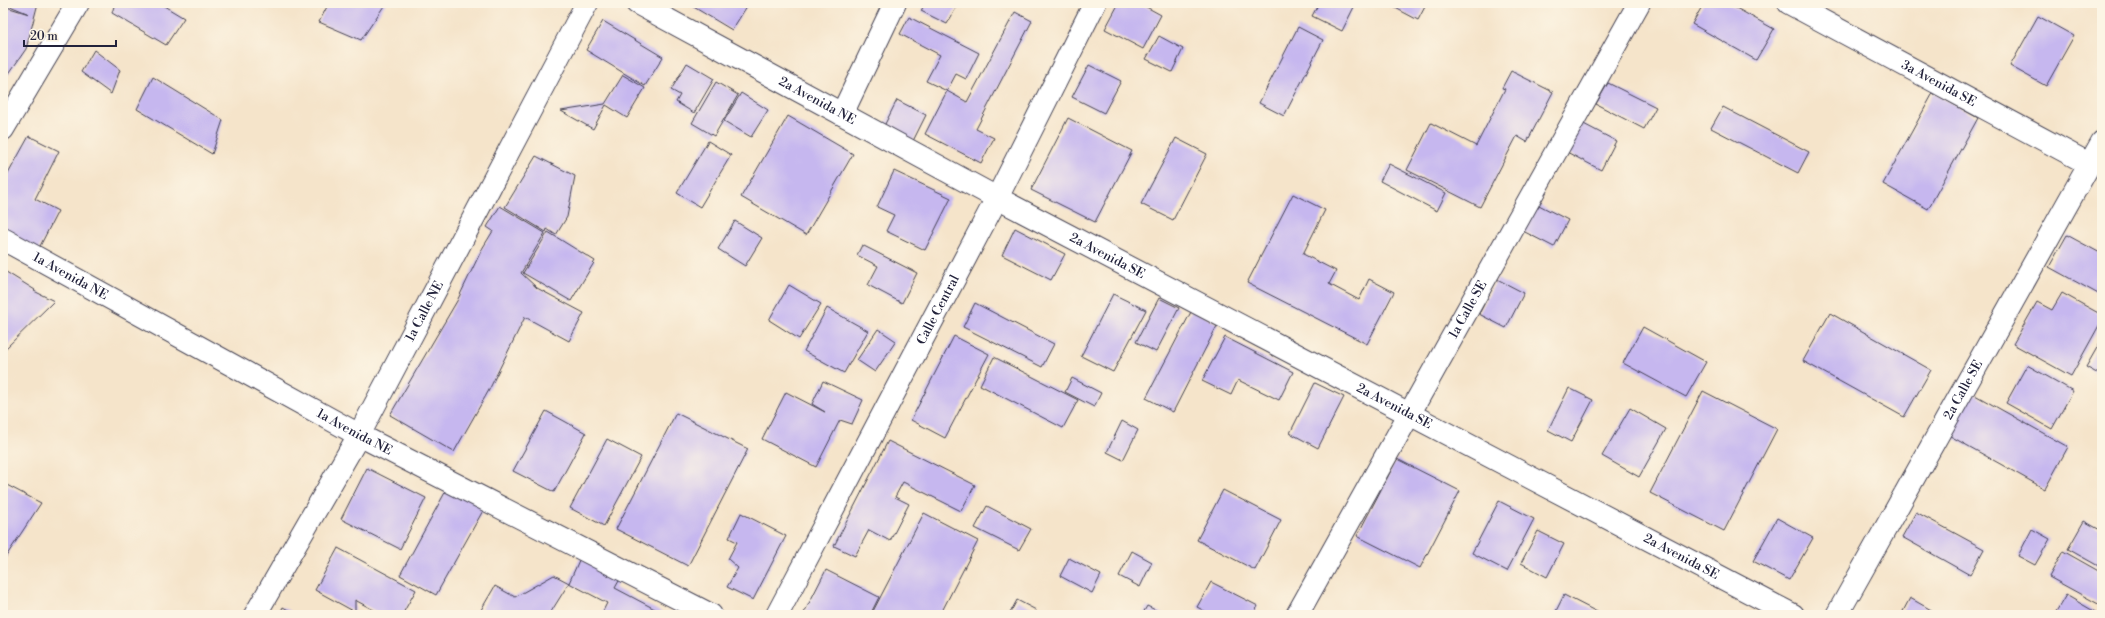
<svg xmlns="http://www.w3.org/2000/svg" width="2105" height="618" font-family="'Libre Bodoni',serif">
<rect width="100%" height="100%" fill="#fcf5e5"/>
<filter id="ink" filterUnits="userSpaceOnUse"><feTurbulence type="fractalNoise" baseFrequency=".025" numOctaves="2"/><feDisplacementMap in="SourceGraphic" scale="8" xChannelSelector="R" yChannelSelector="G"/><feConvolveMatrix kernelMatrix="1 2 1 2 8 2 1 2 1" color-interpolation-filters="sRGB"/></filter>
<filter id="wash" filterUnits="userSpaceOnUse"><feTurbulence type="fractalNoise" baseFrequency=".012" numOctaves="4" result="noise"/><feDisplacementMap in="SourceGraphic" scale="16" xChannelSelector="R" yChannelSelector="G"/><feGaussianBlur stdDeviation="0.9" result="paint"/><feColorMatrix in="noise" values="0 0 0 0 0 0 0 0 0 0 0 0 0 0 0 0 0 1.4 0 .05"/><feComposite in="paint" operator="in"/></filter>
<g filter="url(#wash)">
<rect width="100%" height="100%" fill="#f5e4ca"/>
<g id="blocks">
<!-- building -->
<g fill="#c6b7ef">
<path d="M3 3H38L26 49 3 82V6L29 14Z"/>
<path d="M115 3H159L184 18 166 45 112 13Z"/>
<path d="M329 3H386L361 40 319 22Z"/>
<path d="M687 3H749L732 30Z"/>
<path d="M925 3H959L947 24 921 11Z"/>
<path d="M1119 3H1139L1161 15 1143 49 1105 29Z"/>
<path d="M1319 3H1356L1342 31 1312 16Z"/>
<path d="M1386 3H1427L1418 20Z"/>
<path d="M1704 3H1727L1774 29 1756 60 1692 24Z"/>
<path d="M1015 12 1032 21 976 129 994 138 981 163 925 134 947 91 926 81 940 55 900 34 909 17 979 53 966 79 956 74 947 91 967 102Z"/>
<path d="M2038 16 2074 36 2046 86 2010 66Z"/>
<path d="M603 21 663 57 645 86 586 50Z"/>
<path d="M1298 27 1323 40 1284 116 1259 103Z"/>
<path d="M1159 36 1183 49 1172 72 1146 59Z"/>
<path d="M94 50 120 70 111 94 81 72Z"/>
<path d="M687 63 714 79 694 113 676 102 680 95 671 90Z"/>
<path d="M1089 65 1121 81 1104 113 1072 97Z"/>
<path d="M1511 71 1553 92 1527 142 1517 136 1480 207 1407 170 1431 123 1476 146 1505 89 1502 88Z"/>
<path d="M623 75 645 88 627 118 606 105 593 129 561 111 605 104Z"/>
<path d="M153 77 223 120 212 154 137 109Z"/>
<path d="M716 82 738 95 714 136 692 123Z"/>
<path d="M1608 83 1656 107 1644 129 1596 104Z"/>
<path d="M741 93 768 110 751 137 724 121Z"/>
<path d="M1933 93 1978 118 1928 209 1883 184Z"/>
<path d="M897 100 926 115 911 145 882 130Z"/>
<path d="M1723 107 1809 152 1798 173 1711 128Z"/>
<path d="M788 116 853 154 806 235 741 197Z"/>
<path d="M1068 118 1132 151 1095 222 1031 190Z"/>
<path d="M1578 121 1616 141 1601 170 1563 150Z"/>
<path d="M29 136 59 151 35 199 58 211 38 250 3 233V183Z"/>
<path d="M1176 138 1207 154 1173 220 1141 204Z"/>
<path d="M708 141 731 155 700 207 677 193Z"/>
<path d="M536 156 575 176 567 217 556 235 547 229 546 232 505 207Z"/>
<path d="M1389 164 1446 193 1437 211 1380 181Z"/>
<path d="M894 171 951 198 925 250 886 231 894 215 877 207Z"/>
<path d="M1293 194 1325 210 1303 254 1336 271 1329 284 1359 300 1369 279 1394 292 1367 344 1247 283Z"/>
<path d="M1533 202 1568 220 1554 247 1519 229Z"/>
<path d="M500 206 545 233 521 273 537 288 584 313 569 341 525 317 489 390 454 452 390 415 457 301 482 249 493 231 487 227Z"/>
<path d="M735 221 762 238 745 266 718 249Z"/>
<path d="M1015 228 1065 254 1051 280 1002 255Z"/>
<path d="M548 232 595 261 571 301 523 273Z"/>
<path d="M2067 235 2102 254V296L2049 267Z"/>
<path d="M862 245 917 273 902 303 868 285 878 266 857 255Z"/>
<path d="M3 270 35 290 34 291 54 301 3 351Z"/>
<path d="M1497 279 1524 293 1506 328 1479 314Z"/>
<path d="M789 285 821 304 799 339 769 320Z"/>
<path d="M2062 293 2102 315V320L2071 376 2013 344 2037 302 2052 310Z"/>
<path d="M1113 294 1146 310 1113 372 1081 356Z"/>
<path d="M1159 298 1179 308 1156 352 1136 342Z"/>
<path d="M975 303 1054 344 1042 367 963 327Z"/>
<path d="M827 308 868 331 844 373 804 351Z"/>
<path d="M1192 310 1218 324 1173 412 1146 398Z"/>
<path d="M1830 313 1931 370 1904 417 1803 361Z"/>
<path d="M1643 327 1706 362 1686 397 1623 363Z"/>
<path d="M878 329 896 341 875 372 857 360Z"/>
<path d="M954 336 989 354 945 438 911 420Z"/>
<path d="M1225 337 1293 372 1279 400 1238 380 1231 395 1202 381Z"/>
<path d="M2102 339V376L2086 367Z"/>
<path d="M994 357 1078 400 1063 428 980 385Z"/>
<path d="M2027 365 2073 391 2052 429 2006 403Z"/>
<path d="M1072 378 1101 393 1094 407 1065 392Z"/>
<path d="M823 381 863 400 852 424 840 420 816 467 762 439 786 392 825 412 812 404Z"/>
<path d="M1315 383 1344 397 1318 448 1290 433Z"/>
<path d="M1569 388 1593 400 1571 442 1548 430Z"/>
<path d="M1966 390 2068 447 2045 489 1943 432Z"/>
<path d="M1703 391 1777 429 1724 531 1650 493Z"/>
<path d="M1630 408 1666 429 1639 477 1602 456Z"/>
<path d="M546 411 586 433 554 492 513 471Z"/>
<path d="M676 413 748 449 688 566 616 529Z"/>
<path d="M1122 421 1138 430 1123 460 1107 452Z"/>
<path d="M607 439 641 457 604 526 570 508Z"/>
<path d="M888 441 975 485 961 511 903 482 895 497 909 504 890 541 869 530 855 556 834 546Z"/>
<path d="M1397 459 1460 491 1420 568 1357 536Z"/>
<path d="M367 468 426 498 400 549 341 519Z"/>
<path d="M3 483 41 503 3 561Z"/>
<path d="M448 487 485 507 436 595 400 575Z"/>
<path d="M1223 490 1281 520 1255 570 1197 540Z"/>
<path d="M1499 501 1534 519 1507 571 1472 553Z"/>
<path d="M987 506 1031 529 1019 550 975 528Z"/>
<path d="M1916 512 1984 549 1970 575 1902 537Z"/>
<path d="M741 513 786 536 753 600 727 587 738 568 728 559 737 542 729 538Z"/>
<path d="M924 513 978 541 940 615H871Z"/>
<path d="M1777 518 1813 538 1789 580 1753 561Z"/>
<path d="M2084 521 2102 531V568L2068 549Z"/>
<path d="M2032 529 2050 539 2035 565 2018 556Z"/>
<path d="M1538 531 1564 544 1547 577 1521 563Z"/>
<path d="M338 548 416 590 402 615H383L355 600V612L315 590Z"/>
<path d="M1132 551 1152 562 1140 587 1119 576Z"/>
<path d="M2063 551 2102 573V606L2049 577Z"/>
<path d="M580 558 620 579 615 588 666 615H601L607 603 569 583Z"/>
<path d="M1069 558 1101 575 1092 593 1060 576Z"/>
<path d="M826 570 879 597 870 615H803Z"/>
<path d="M554 575 569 583 549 615H478L495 586 515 597Z"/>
<path d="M1211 582 1258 606 1253 615H1212L1197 607Z"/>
<path d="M1564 595 1599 613 1598 615H1554Z"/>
<path d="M2066 595 2097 613 2096 615H2054Z"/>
<path d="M1910 598 1940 615H1901Z"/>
<path d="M1017 600 1036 610 1034 615H1009Z"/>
<path d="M1147 606 1166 615H1142Z"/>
<path d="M283 607 297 615H279Z"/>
</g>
</g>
</g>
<g filter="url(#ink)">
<use href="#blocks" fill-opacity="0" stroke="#423f50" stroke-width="1"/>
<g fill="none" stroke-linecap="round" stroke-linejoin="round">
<defs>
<g id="minor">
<path id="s1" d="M637 3 997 198 1793 615"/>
<path id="s2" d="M1789 3 2089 164"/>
<path d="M842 114 895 3"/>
<path d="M3 129 78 3"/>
<path id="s3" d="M3 239 359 435 711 615"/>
<path id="s4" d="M255 615 359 435 587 3"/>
<path id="s5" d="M777 615 997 198 1095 3"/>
<path id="s6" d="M1297 615 1639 3"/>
<path id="s7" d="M1837 615 2102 142"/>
</g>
</defs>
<!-- minor casing -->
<use href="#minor" stroke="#423f50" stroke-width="24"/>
<!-- minor -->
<use href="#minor" stroke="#fff" stroke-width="22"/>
</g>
</g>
<g text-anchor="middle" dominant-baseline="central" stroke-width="3.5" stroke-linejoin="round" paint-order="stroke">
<!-- street labels -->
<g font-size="13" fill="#22223b" stroke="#fcf5e5">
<text stroke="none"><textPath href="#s2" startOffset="170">3a Avenida SE</textPath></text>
<text stroke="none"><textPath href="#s1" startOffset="205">2a Avenida NE</textPath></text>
<text stroke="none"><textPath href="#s1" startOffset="534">2a Avenida SE</textPath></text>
<text stroke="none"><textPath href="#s3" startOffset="77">1a Avenida NE</textPath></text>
<text stroke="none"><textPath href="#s6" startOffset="350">1a Calle SE</textPath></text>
<text stroke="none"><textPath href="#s5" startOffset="345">Calle Central</textPath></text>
<text stroke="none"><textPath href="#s4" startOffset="348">1a Calle NE</textPath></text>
<text stroke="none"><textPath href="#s7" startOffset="258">2a Calle SE</textPath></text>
<text stroke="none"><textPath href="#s1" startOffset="858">2a Avenida SE</textPath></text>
<text stroke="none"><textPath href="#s3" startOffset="401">1a Avenida NE</textPath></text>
<text stroke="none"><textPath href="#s1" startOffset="1182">2a Avenida SE</textPath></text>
</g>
</g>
<!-- margin -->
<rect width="2105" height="618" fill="none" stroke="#fcf5e5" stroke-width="16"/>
<!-- scale -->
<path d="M24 40v6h92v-6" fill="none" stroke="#22223b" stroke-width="2"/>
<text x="30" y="40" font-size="12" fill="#22223b" stroke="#fcf5e5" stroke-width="3" paint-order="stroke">20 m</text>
</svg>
